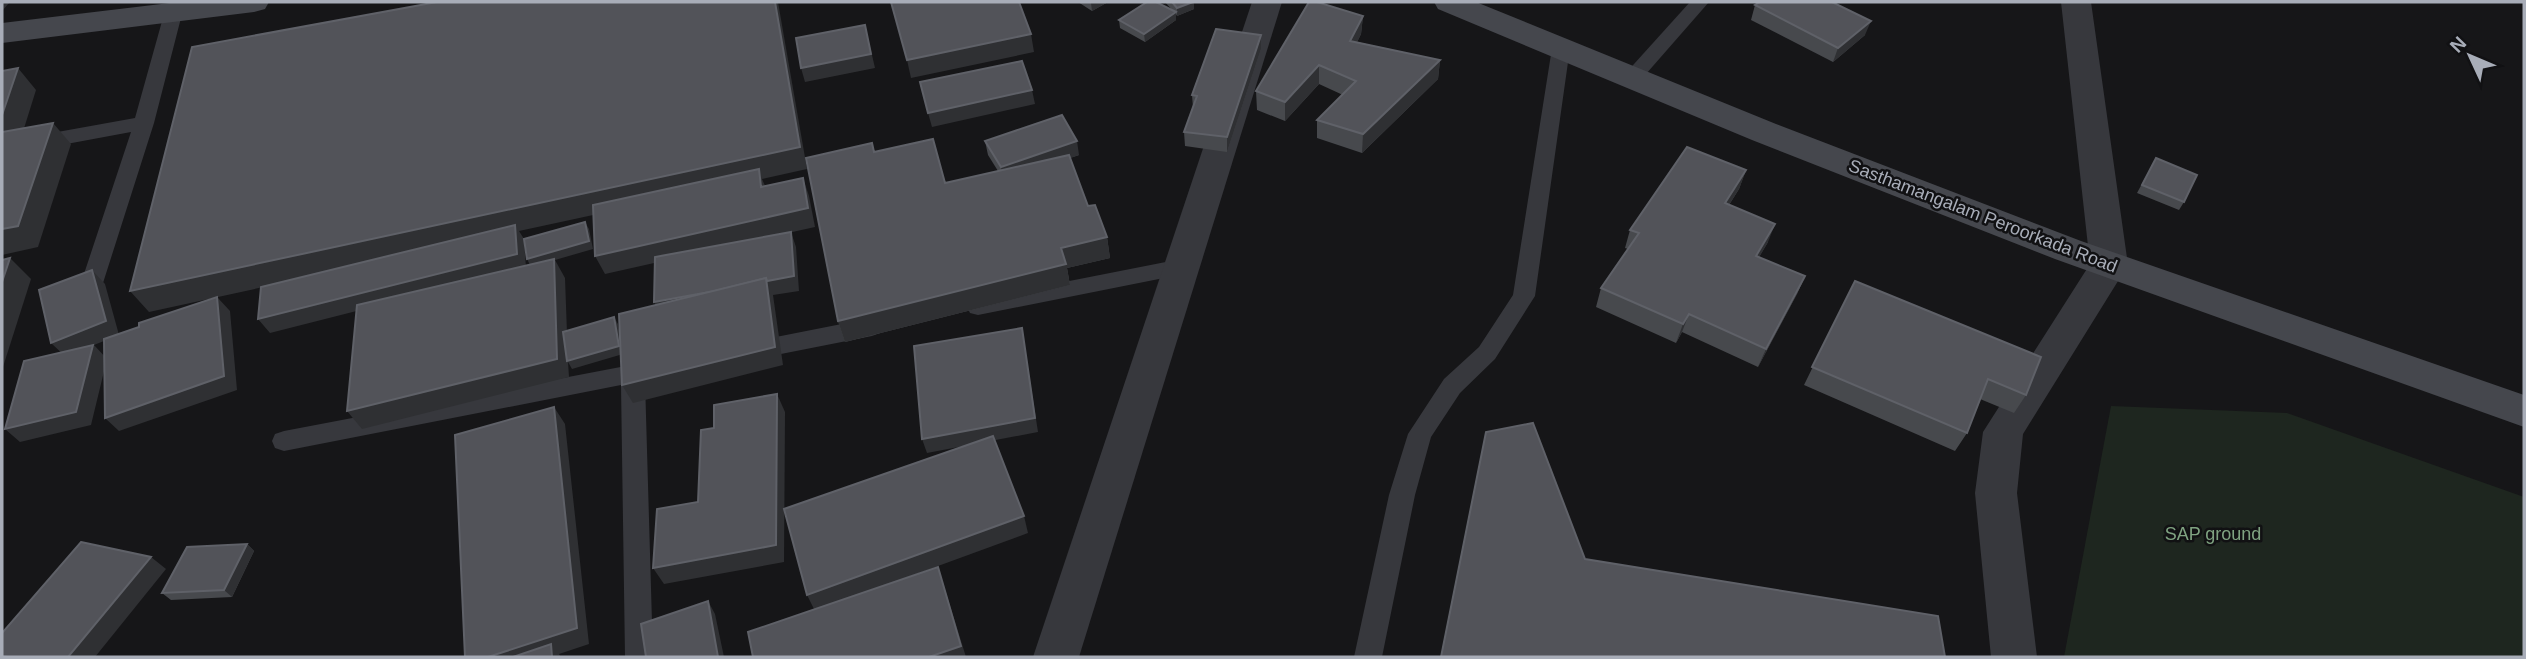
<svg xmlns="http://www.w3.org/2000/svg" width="2526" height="659" font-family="Arial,sans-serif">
<rect width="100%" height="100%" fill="#161618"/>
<!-- green -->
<path fill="#1e261f" d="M2111 406 2287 413 2524 497V657H2064Z"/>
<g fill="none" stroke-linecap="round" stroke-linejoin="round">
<!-- lane -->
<g fill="#37383d" fill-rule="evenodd">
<path d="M1690 2H1709L1639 82H1625L1622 78 1625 74Z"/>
<path d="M173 8 182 14 154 123 103 283 100 289H84L81 283 131 132 2 156V142L135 118 164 14Z"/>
<path d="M1561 42 1570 48 1535 296 1495 359 1460 393 1431 437 1415 495 1382 657H1354L1389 495 1408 434 1444 379 1479 347 1513 295 1552 48Z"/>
<path d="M1181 259 1189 261 1192 267 1189 273 978 315 970 313 967 307 970 301 978 299Z"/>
<path d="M872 318 880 321 883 327 880 333 872 336 751 360 743 357 739 351 743 345 751 342Z"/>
<path d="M652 361 660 364 664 370 660 376 645 381 653 657H625L621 385 284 451 275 448 272 441 275 434 284 431Z"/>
</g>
<!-- street -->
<g fill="#37383d" fill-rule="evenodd">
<path d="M1252 2H1282L1079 657H1033Z"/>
<path d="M2061 2H2091L2128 265 2023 434 2017 493 2037 657H1991L1975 493 1983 432 2090 264Z"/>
</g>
<!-- secondary -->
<g fill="#45474d" fill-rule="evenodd">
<path d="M178 2H269L265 9 254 12 2 43V23Z"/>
<path d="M1434 2H1476L1776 124 2081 241 2524 395V427L2055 259 1752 140 1438 9Z"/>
</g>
</g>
<!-- wall -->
<g fill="#47494d">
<path d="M1078 2H1108L1092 11Z"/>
<path d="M1165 2H1194V9L1177 16 1176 14V20L1145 42 1120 28 1119 20 1173 11Z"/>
<path d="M1755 5 1865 35 1833 62 1751 20Z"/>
<path d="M1363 16 1361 34 1357 42 1440 60 1438 79 1362 153 1317 138V120L1343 95 1319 84 1285 121 1257 110 1256 91Z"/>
<path d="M1261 35V49L1227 152 1185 146 1184 132 1193 108 1192 95Z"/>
<path d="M985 141 1079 155 1070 158 1088 206 1107 237 1110 258 1067 268 1070 285 845 342 838 321 875 152 945 183 998 171 988 155Z"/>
<path d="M2156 158 2184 202 2179 210 2137 193Z"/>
<path d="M1746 170 1739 189 1729 205 1768 242 1759 257 1805 276 1797 294 1758 367 1682 332 1676 343 1596 307 1601 288 1628 249 1625 248 1630 230Z"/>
<path d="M1855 281 2026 395 2014 413 1980 399 1967 433 1955 451 1804 385Z"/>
<path d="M247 544 254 551 232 597 171 600 162 593Z"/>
</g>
<!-- shaded-wall -->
<g fill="#2f3033">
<path d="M2 2H10L2 11Z"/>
<path d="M775 2H778L807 169 762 179 766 188 761 187 760 179 519 231 524 239 526 268 270 333 258 319 516 232 149 312 130 291Z"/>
<path d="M1093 2H1108L1092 11 1091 3Z"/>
<path d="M1194 2V9L1177 16V8Z"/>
<path d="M1176 12V20L1145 42 1144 34Z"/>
<path d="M1363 16 1361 34 1349 59 1350 41Z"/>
<path d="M1871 21 1865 35 1833 62 1838 48Z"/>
<path d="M865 25 875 68 805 82 801 68Z"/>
<path d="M1031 34 1034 52 911 78 907 60Z"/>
<path d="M1261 35V49L1227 152V137Z"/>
<path d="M1440 60 1438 79 1362 153 1363 134Z"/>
<path d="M1319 65V84L1285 121V102Z"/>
<path d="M18 68 36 90 21 138 2 142V115Z"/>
<path d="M1032 90 1035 104 932 127 928 113Z"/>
<path d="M53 123 71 144 38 247 2 255V229Z"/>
<path d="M1077 141 1079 155 1003 181 1001 167Z"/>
<path d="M1746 170 1739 189 1718 222 1725 203Z"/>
<path d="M803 178 809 196 815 227 605 274 595 256Z"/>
<path d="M585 222 589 229 593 249 555 260 565 278 568 361 614 317 618 324 623 354 572 369 568 362 569 377 362 429 347 411 531 267 527 259Z"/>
<path d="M1775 224 1768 242 1749 274 1756 256Z"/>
<path d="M791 232 796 247 799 291 773 295 783 365 633 403 622 385 661 316 654 302Z"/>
<path d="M1107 237 1110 258 1067 268 1070 285 845 342 838 321 1061 248Z"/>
<path d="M10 258 31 279 2 370V282Z"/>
<path d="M92 270 105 284 119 335 94 345 107 359 91 425 20 442 5 429 66 357 51 343Z"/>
<path d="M1805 276 1797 294 1758 367 1766 349Z"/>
<path d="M217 297 230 311 237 390 119 431 105 418Z"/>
<path d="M1689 314 1682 332 1676 343 1683 324Z"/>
<path d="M1022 328 1038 432 927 453 922 439Z"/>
<path d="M777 394 785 412 784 562 664 584 653 568Z"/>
<path d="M554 407 565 424 589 644 559 654 561 657H488Z"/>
<path d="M1024 516 1028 533 815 611 807 595Z"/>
<path d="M247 544 254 551 232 597 224 590Z"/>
<path d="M151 557 166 569 95 657H68Z"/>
<path d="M938 567 943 583 966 657H929Z"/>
<path d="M708 601 715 614 724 657H718Z"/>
</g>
<!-- building -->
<g fill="#525359" stroke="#5f6168" stroke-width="2">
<path d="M437 2H775L800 147 130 291 192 47Z"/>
<path d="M891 2H1019L1031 34 907 60Z"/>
<path d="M1147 2H1156L1176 12 1144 34 1119 20Z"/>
<path d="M1172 2H1193L1177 8Z"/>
<path d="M1309 2H1317L1363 16 1350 41 1440 60 1363 134 1317 120 1356 81 1319 65 1285 102 1256 91Z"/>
<path d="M1760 2H1832L1871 21 1838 48 1755 5Z"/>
<path d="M865 25 871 54 801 68 796 38Z"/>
<path d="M1216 29 1261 35 1227 137 1184 132 1197 96 1192 95Z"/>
<path d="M1022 61 1032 90 928 113 920 82Z"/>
<path d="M18 68 2 115V71Z"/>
<path d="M1062 115 1077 141 1001 167 985 141Z"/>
<path d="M53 123 18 226 2 229V132Z"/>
<path d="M933 139 945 183 1069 155 1088 206 1095 205 1107 237 1061 248 1066 264 838 321 806 158 872 143 874 152Z"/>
<path d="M1687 147 1746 170 1725 203 1775 224 1756 256 1805 276 1766 349 1689 314 1683 324 1601 288 1639 233 1630 230Z"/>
<path d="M2156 158 2197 175 2184 202 2142 185Z"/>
<path d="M759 169 761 187 803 178 808 208 595 256 593 205Z"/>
<path d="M585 222 589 241 527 259 524 239Z"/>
<path d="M515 225 517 254 258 319 261 287Z"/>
<path d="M791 232 794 276 767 281 766 278 715 291 654 302 655 257Z"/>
<path d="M10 258 2 282V260Z"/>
<path d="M554 259 557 359 347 411 357 305Z"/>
<path d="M92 270 106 321 51 343 39 290Z"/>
<path d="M766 278 775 347 622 385 619 314Z"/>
<path d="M1855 281 2041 357 2026 395 1988 379 1967 433 1812 367Z"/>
<path d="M217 297 224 376 105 418 104 339 139 327V323Z"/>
<path d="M614 317 619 346 567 361 563 332Z"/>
<path d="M1022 328 1035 418 922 439 914 346Z"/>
<path d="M93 345 76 412 5 429 24 361Z"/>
<path d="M777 394 776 545 653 568 657 509 698 502 701 430 714 428V405Z"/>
<path d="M554 407 577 628 488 657H465L455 435Z"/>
<path d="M1533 423 1585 559 1938 616 1945 657H1441L1486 432Z"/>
<path d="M993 436 1024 516 807 595 784 509Z"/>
<path d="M81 542 151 557 68 657H8L2 656V633Z"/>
<path d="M247 544 224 590 162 593 187 547Z"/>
<path d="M938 567 961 646 929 657H753L748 632Z"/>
<path d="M708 601 718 657H646L641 624Z"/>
<path d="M551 644 552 657H513Z"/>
</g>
<g text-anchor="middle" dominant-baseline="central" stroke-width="5" stroke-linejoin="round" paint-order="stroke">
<!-- street labels -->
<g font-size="18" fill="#a8adb8" stroke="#111113">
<text transform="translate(1983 216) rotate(21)">Sasthamangalam Peroorkada Road</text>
</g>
<!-- park labels -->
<g font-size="18" fill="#7fa381" stroke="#111113">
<text x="2213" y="534">SAP ground</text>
</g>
</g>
<!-- border -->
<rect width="2526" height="659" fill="none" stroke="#a8adb8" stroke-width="7"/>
<!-- north arrow -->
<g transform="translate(2470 56) rotate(314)" stroke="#111113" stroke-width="5" paint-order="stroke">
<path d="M0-5L12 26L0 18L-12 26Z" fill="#a8adb8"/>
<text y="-10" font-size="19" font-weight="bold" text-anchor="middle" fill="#a8adb8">N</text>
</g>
</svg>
